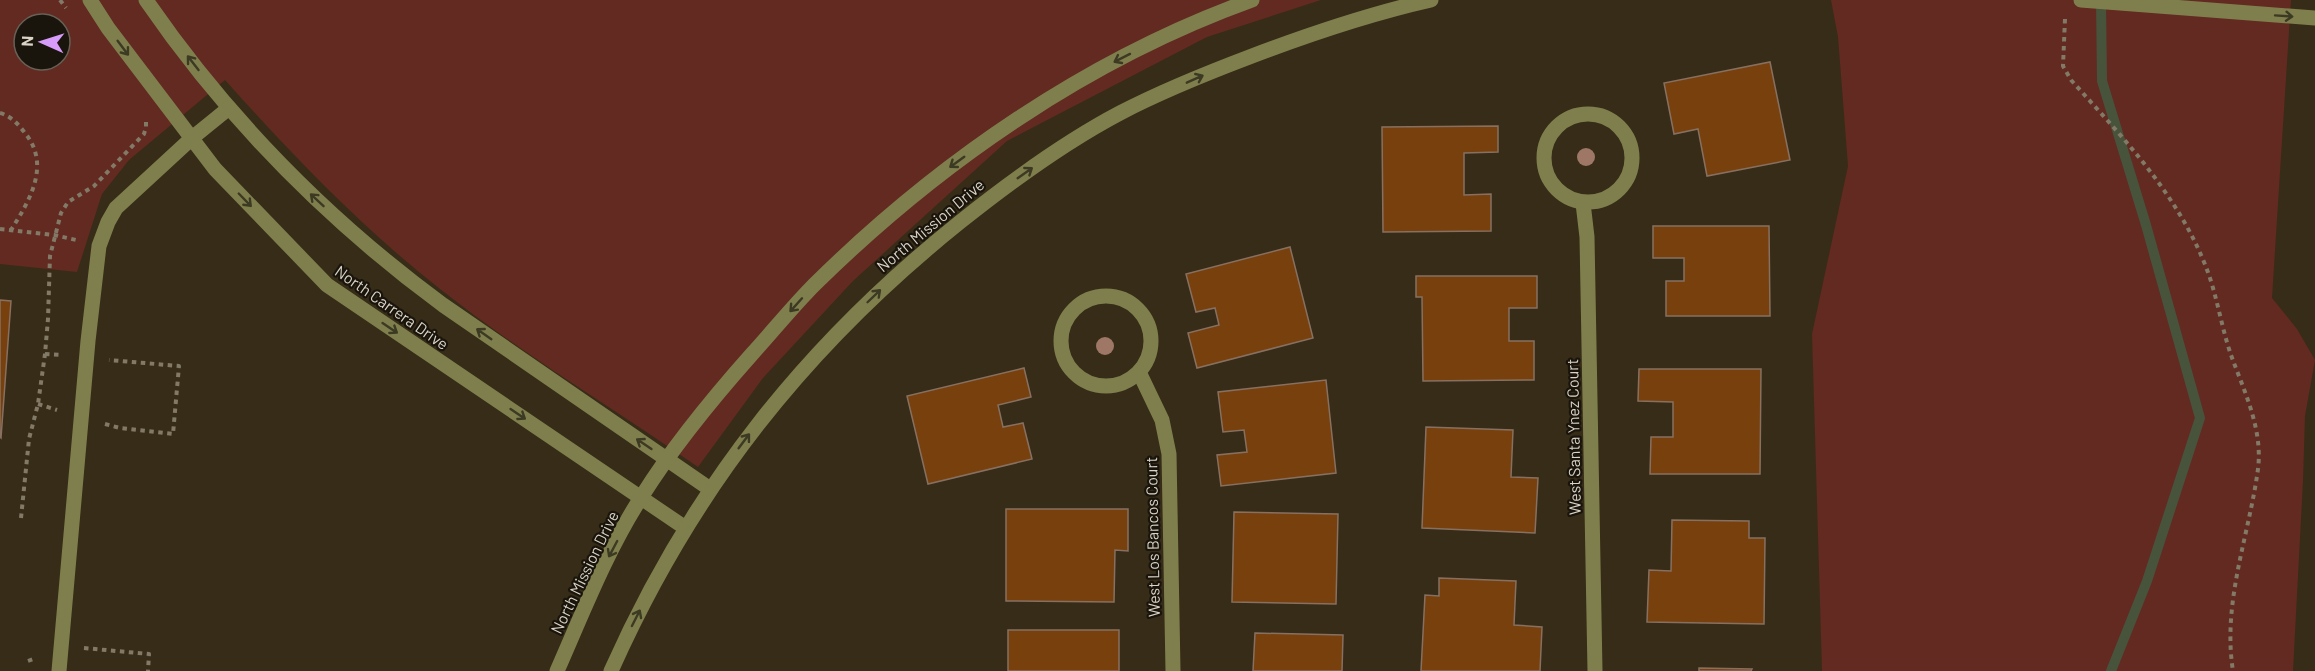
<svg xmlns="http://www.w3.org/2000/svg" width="2315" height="671" font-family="Barlow,sans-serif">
<rect width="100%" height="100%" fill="#372c17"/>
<!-- green -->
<g fill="#622a21" fill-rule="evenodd">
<path d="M0 0H1321L1207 37 1007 141 853 281 763 378 698 467C613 408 522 354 440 289 361 227 292 155 225 80L129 160 102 194 77 272 0 264ZM24 24H60V60H24Z"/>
<path d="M1831 0H2291L2272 298 2297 329 2315 360 2305 416 2303 481 2293 671H1822L1812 334 1848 166 1838 37Z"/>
</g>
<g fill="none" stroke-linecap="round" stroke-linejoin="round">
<!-- stream -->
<path stroke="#48533b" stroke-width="10" d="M2101 0 2102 81 2146 225 2200 418 2147 581 2111 671"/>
</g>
<!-- building -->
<g fill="#77400d" stroke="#877061" stroke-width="1.5">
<path d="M1770 62 1790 160 1707 176 1698 129 1674 134 1664 83Z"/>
<path d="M1498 126V152L1464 153V195L1491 194V231L1383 232 1382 127Z"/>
<path d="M1653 226H1769L1770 316H1666V281H1684V258H1653Z"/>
<path d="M1290 247 1313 338 1197 368 1188 333 1219 325 1215 308 1196 312 1186 274Z"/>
<path d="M1416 276H1537V308H1509V341H1534V380L1423 381 1422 297H1416Z"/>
<path d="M0 300 11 301 1 438 0 437Z"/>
<path d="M1024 368 1031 397 998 405 1003 427 1023 423 1032 459 928 484 907 396Z"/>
<path d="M1639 369H1761L1760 474H1650L1651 437H1673V402L1638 401Z"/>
<path d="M1326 380 1336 473 1221 486 1217 455 1247 452 1244 430 1223 432 1218 392Z"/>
<path d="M1426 427 1513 430 1511 477 1538 478 1535 533 1422 528Z"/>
<path d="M1006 509H1128V551L1115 550 1114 602 1006 601Z"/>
<path d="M1234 512 1338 514 1336 604 1232 602Z"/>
<path d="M1672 520 1749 521V538H1765L1764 624 1647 622 1649 570 1671 571Z"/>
<path d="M1439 578 1516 581 1514 625 1542 627 1540 671H1421L1425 595 1439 596Z"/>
<rect x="1008" y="630" width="111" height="41"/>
<path d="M1255 633 1343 635 1342 671H1253Z"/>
<path d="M1699 668 1752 669 1751 671H1699Z"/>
</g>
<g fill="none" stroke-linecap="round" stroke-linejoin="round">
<!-- path -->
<g stroke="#827967" stroke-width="4" stroke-dasharray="4.5 4.5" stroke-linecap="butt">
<path d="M60 0 66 8"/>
<path d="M2065 19 2063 66 2071 80C2123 138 2177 193 2206 267 2217 295 2221 326 2231 355 2244 391 2263 429 2258 469 2249 536 2222 602 2233 671"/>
<path d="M0 113C11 116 18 124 25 133 51 165 30 200 11 230"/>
<path d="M0 229 54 235 76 240"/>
<path d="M45 354 62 355"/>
<path d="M38 404 57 410"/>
<path d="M105 424 120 428 173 434 179 366 109 360"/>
<path d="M21 518 29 439 38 404 45 354 48 319 50 256 61 213 68 202 94 186 144 134 146 127V118"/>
<path d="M84 648 149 654 148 671"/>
<path d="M28 661 36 658"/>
</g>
<!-- minor -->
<g stroke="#7f7f4d" stroke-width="15">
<path d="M90 0 108 28 215 169 327 285 684 527"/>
<path d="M146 0C227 118 329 221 443 305L710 489"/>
<path d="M2081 0 2315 18"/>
<circle cx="1588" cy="158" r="44"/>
<path d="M1583 203 1587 237 1595 671"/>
<circle cx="1106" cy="341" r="45"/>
<path d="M1139 372 1162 420 1169 454 1173 671"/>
<path d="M59 671 88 341 99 246 108 222 116 208 192 138 229 108"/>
<path d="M557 671C583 612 607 550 642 496 674 445 712 399 752 354 773 331 793 306 815 284 939 162 1088 59 1252 0"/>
<path d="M611 671C692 489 805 346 960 222 1010 182 1063 143 1120 113 1162 91 1207 73 1252 56 1310 34 1369 14 1431 0"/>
</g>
</g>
<!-- trees -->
<g fill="#9e7767">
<circle cx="1586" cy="157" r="9"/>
<circle cx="1105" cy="346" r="9"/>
</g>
<!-- one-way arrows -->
<defs><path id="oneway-shaft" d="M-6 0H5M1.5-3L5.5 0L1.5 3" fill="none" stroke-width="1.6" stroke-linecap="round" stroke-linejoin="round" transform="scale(1.5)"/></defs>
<g stroke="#3d3a23">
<use href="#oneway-shaft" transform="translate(2284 16) rotate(4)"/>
<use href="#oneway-shaft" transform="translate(123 48) rotate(53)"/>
<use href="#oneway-shaft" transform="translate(1122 58) rotate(153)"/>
<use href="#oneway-shaft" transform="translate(193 63) rotate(-128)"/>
<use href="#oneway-shaft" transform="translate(1195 79) rotate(-24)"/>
<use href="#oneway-shaft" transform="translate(957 162) rotate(144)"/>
<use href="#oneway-shaft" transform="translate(1025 173) rotate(-35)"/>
<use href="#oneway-shaft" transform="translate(245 200) rotate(46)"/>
<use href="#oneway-shaft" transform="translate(317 200) rotate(-137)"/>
<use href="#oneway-shaft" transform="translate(874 296) rotate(-44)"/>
<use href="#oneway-shaft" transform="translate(796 305) rotate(132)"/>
<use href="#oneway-shaft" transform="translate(390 328) rotate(34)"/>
<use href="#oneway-shaft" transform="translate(484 334) rotate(-145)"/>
<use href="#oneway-shaft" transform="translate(518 414) rotate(34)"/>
<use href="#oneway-shaft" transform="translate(744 441) rotate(-53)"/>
<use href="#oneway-shaft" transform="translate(644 444) rotate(-146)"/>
<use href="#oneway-shaft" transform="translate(613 549) rotate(118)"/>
<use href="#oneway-shaft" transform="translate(636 618) rotate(-63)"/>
</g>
<g text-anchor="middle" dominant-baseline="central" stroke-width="4.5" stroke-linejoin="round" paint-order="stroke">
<!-- street labels -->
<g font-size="16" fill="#dad3c6" stroke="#1a150c">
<text transform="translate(930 225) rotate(-40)">North Mission Drive</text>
<text transform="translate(392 307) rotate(35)">North Carrera Drive</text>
<text transform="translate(1573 437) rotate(-91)">West Santa Ynez Court</text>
<text transform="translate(1152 537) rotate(-91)">West Los Bancos Court</text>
<text transform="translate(584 572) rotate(-64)">North Mission Drive</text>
</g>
</g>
<!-- north arrow -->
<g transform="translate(42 42) rotate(273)"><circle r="28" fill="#1a150c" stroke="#676156" stroke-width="1.5"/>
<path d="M0-4.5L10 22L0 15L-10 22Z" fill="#d79bf9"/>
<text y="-9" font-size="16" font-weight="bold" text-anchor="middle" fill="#dad3c6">N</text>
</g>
</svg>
